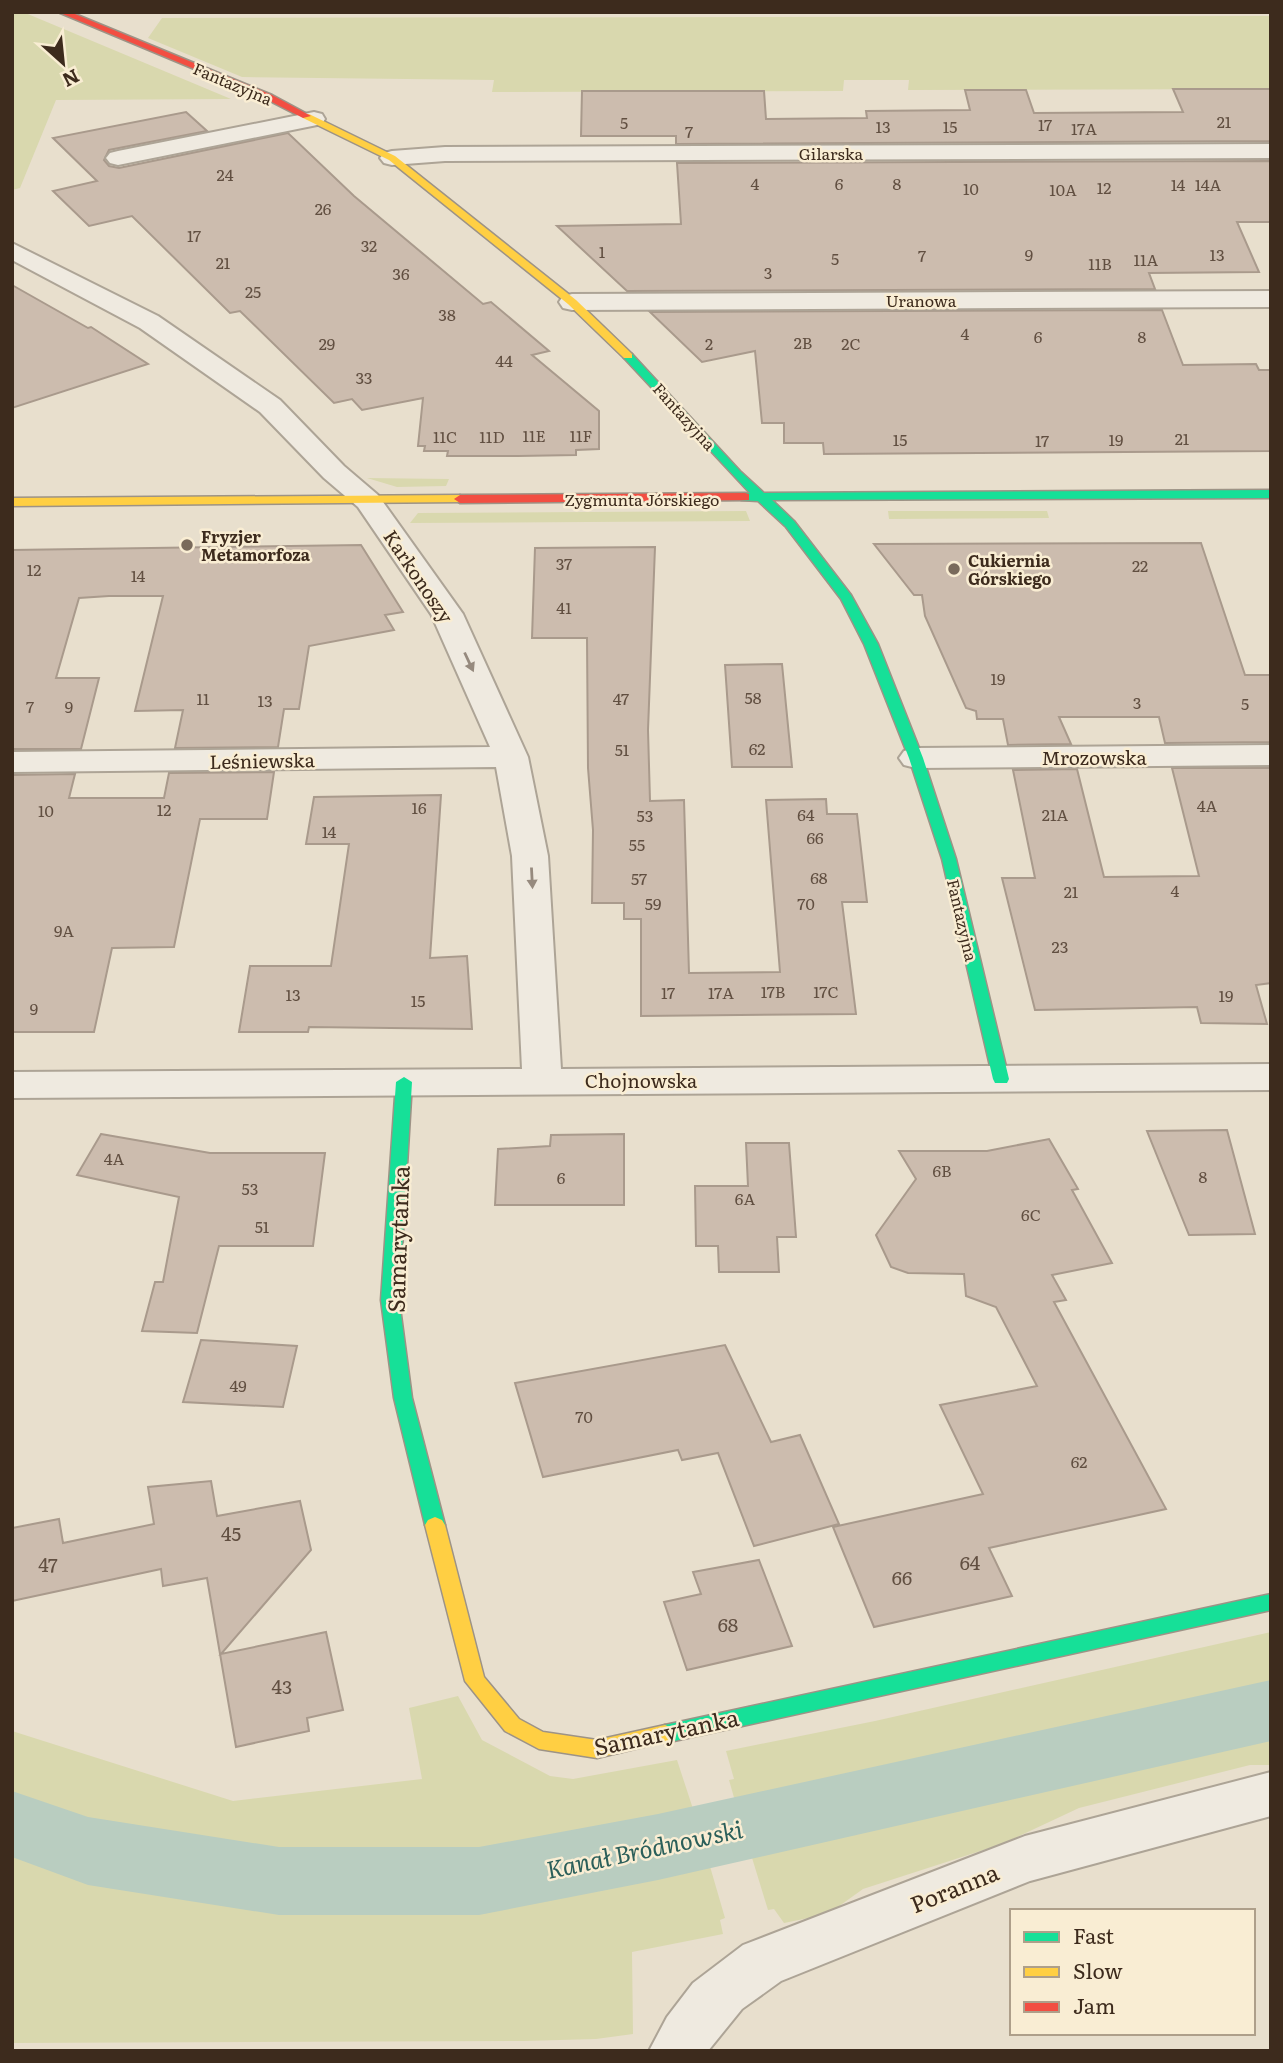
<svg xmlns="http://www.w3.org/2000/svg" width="1283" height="2063" font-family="Literata,serif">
<rect width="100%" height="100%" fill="#e8dfcd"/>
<!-- green -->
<g fill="#d9d8ae">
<path d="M12 12H23L231 99 56 100 20 188 12 190Z"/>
<path d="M1271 16V89L908 90 909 80H844L843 91 492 92 494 80 242 77 148 38 162 18Z"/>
<path d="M367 478 449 479 446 486 397 487Z"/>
<path d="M746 511 750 521 410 523 418 513Z"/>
<path d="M888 511H1047L1049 518 889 519Z"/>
<path d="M1271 1632V1689L737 1808 729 1780 734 1779 726 1751 875 1721Z"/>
<path d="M458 1696 482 1740 550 1776 573 1779 677 1760 696 1818 671 1830 501 1857 336 1864 277 1859 111 1834 12 1801V1731L233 1801 422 1779 409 1708Z"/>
<path d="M1271 1729V1765H1250L1079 1808 1002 1844 863 1889 828 1914 784 1923 774 1909 768 1910 749 1848Z"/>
<path d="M12 1852C61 1869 111 1876 162 1885 273 1904 388 1914 500 1901 571 1893 640 1878 709 1863L725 1918 720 1920 723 1934 632 1952 633 2034 596 2039 523 2041 12 2043Z"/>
</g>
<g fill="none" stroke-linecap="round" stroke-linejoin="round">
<!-- canal -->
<path fill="#b9cdc0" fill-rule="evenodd" d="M1271 1680V1741L658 1880 479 1915H279L88 1885 12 1857V1791L88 1817 279 1847H479L658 1814Z"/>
</g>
<!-- building -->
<g fill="#ccbcae" stroke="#a99a8c" stroke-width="2">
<path d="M1173 89H1271V141L676 144V136H581L582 91H764L766 119 867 118 866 111 970 110 965 90H1026L1034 113 1183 112Z"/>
<path d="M186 112 207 131 109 150 104 160 109 166 119 168 288 133 354 196 483 304 491 302 549 351 532 355 599 411V449L576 450V455L518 456H447L448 451H424L425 446H418L423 398 362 410 352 399 334 403 240 311 230 313 132 216 89 226 53 191 97 181 53 138Z"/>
<path d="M1271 161V222H1237L1259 272 1149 273 1155 289 627 291 557 226 681 224 677 163Z"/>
<path d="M12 285 88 328 91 327 148 364 12 408Z"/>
<path d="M1162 310 1183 365 1256 364 1259 370H1271V451L824 454 823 443H784V423H762L755 351 702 362 650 312Z"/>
<path d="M1201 543 1245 675H1271V742L1165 743 1159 717H1059L1071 744 1008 745 1003 719H977L976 711 966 708 925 616 922 595H914L874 544Z"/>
<path d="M361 545 403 612 385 615 394 630 309 646 299 709H284L278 747 175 748 183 710 135 711 163 596H109L79 598 56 678H99L81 749H12V550Z"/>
<path d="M655 547 648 730 650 801 684 800 689 973 780 972 766 800 826 799 827 814H857L867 902H842L856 1014 641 1016V919H624V903H592L593 830 588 768 587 638H532L535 548Z"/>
<path d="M782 664 792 767H732L725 665Z"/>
<path d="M1172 768H1271V983L1256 985 1267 1024 1201 1023 1197 1007 1035 1010 1002 878H1035L1013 770 1077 769 1104 877 1199 876Z"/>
<path d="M274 772 267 819H200L174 947 112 948 94 1032H12V775L75 774 69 798H164L169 773Z"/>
<path d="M441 795 430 958 467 956 472 1029 309 1027 308 1032H239L250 966H331L349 844H306L314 797Z"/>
<path d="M1227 1130 1255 1234 1189 1235 1147 1131Z"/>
<path d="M101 1134 210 1153H325L313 1246H219L197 1333 142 1331 155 1282H163L179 1197 77 1175Z"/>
<path d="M624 1134V1205H495L498 1149 550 1146 551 1135Z"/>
<path d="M1049 1139 1078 1189 1072 1190 1112 1263 1052 1275 1066 1300 1054 1302 1166 1509 989 1548 1012 1596 874 1627 833 1527 983 1494 940 1405 1037 1386 996 1307 966 1296 964 1274 908 1273 891 1267 876 1235 916 1179 899 1151H987Z"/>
<path d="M746 1143H789L796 1237H777L779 1272H719L718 1246H696L695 1186H748Z"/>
<path d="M201 1340 297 1346 283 1407 183 1402Z"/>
<path d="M725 1345 771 1442 800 1435 839 1524 754 1546 718 1453 682 1460 678 1450 543 1477 515 1383Z"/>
<path d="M211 1481 217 1516 300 1501 311 1550 221 1654 326 1632 343 1710 307 1718 309 1731 236 1747 207 1578 163 1586 161 1569 12 1601V1528L59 1519 63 1543 154 1524 148 1487Z"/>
<path d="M759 1560 792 1646 687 1670 664 1602 701 1594 693 1572Z"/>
</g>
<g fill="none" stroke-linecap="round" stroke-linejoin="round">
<defs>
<g id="street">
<path d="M314 112 322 114 325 119 322 124 118 165 110 163 106 158 110 153 118 151Z"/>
<path d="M1271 144V158L445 161 392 165 384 163 380 158 384 153 392 151 445 147Z"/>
<path d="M12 243 158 316 280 400 344 466 378 495 463 614 528 757 548 856 561 1069 1271 1064V1090L12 1098V1072L522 1069 512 856 496 767 12 772V752L490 747 431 614 358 507 324 478 260 412 140 328 12 260Z"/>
<path d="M1271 291V307L572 310 563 308 559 302 563 296 572 294Z"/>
<path d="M1271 745V765L916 768 904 765 899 758 904 751 916 748Z"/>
<path d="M1271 1772V1816L1030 1881 781 1981 742 2009 708 2051H649L667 2017 693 1983 743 1945 1025 1836Z"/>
</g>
<g id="fast">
<path d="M628 353 632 354 740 471 764 493 1271 490V498L772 500 794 521 851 595 878 644 923 758 956 859 1009 1079 1007 1083H995L993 1079 942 859 909 758 864 644 841 599 786 527 758 501 741 500V494L750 493 624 358V354Z"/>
<path d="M404 1077 412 1082 399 1300 412 1398 445 1525 442 1530 435 1533 428 1530 425 1525 394 1398 381 1300 396 1082Z"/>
<path d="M1271 1594V1610L665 1743 658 1740 655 1734 658 1728 665 1725Z"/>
</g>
<g id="slow">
<path d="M303 114H309L395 156 576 300 632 354V358H624L568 304 389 160 303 118Z"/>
<path d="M460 495 466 499 464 502 12 506V498Z"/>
<path d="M435 1517 442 1520 445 1525 484 1677 519 1719 543 1732 597 1740 665 1725 672 1728 675 1734 672 1740 597 1758 539 1749 505 1731 465 1681 425 1525 428 1520Z"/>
</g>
<g id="jam">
<path d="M58 12H70L272 95 311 116 303 118 266 99Z"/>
<path d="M745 493 749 494V500L460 503 454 499 460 495Z"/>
</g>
</defs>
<!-- street casing -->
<use href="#street" stroke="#ada496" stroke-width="4"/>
<!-- fast casing -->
<use href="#fast" stroke="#9d9386" stroke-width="3"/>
<!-- slow casing -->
<use href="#slow" stroke="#9d9386" stroke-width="3"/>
<!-- jam casing -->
<use href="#jam" stroke="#9d9386" stroke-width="3"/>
<!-- street -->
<use href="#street" fill="#efeae0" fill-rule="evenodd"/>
<!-- fast -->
<use href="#fast" fill="#16e098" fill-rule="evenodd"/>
<!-- slow -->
<use href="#slow" fill="#ffcf43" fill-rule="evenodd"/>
<!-- jam -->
<use href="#jam" fill="#f24e42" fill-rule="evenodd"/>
</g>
<!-- one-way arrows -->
<defs><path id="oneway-solid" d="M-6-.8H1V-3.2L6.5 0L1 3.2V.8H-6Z" transform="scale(1.75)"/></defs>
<g fill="#968a7e">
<use href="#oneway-solid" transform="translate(469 662) rotate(65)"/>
<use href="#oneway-solid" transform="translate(532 878) rotate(87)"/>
</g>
<!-- markers -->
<g fill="#796a5b" stroke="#f9edd3" stroke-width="2.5">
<circle cx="187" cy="545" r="7"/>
<circle cx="954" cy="569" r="7"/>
</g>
<g text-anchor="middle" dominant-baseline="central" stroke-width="5" stroke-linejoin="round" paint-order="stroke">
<!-- far-street labels -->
<g font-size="16" fill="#3d2b1d" stroke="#f9edd3">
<text transform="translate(233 83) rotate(23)">Fantazyjna</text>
<text x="831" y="153">Gilarska</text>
<text x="921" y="300">Uranowa</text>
<text transform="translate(685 416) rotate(48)">Fantazyjna</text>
<text x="642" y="499">Zygmunta Jórskiego</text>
<text transform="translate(963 920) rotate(77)">Fantazyjna</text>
</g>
<!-- number labels -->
<g font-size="16" fill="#614f41">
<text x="1224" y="121">21</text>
<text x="624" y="122">5</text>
<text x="1045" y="124">17</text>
<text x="883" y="126">13</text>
<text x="950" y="126">15</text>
<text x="1084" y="128">17A</text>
<text x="689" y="131">7</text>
<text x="225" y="174">24</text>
<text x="755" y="183">4</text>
<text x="839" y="183">6</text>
<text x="897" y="183">8</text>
<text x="1178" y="184">14</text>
<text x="1208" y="184">14A</text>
<text x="1104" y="187">12</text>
<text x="971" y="188">10</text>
<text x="1063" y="189">10A</text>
<text x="323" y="208">26</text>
<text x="194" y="235">17</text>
<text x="369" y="245">32</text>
<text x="602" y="251">1</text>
<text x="1029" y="254">9</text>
<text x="1217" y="254">13</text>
<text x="922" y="255">7</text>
<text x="835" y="258">5</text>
<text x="1146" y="259">11A</text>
<text x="223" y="262">21</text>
<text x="1100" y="263">11B</text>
<text x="768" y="272">3</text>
<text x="401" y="273">36</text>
<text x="253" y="291">25</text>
<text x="447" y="314">38</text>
<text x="965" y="333">4</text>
<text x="1038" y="336">6</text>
<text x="1142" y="336">8</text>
<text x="803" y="342">2B</text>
<text x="327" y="343">29</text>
<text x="709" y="343">2</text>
<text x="851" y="343">2C</text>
<text x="504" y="360">44</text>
<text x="364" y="377">33</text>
<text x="534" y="435">11E</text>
<text x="581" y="435">11F</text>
<text x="445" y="436">11C</text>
<text x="492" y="436">11D</text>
<text x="1182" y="438">21</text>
<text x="900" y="439">15</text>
<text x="1116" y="439">19</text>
<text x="1042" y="440">17</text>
<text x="564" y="563">37</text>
<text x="1140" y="565">22</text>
<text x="34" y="569">12</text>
<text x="138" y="575">14</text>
<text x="564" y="607">41</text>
<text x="998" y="678">19</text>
<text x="753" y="697">58</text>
<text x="203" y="698">11</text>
<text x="621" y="698">47</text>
<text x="265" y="700">13</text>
<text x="1137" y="702">3</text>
<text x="1245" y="703">5</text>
<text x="30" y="706">7</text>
<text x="69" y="706">9</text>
<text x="757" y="748">62</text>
<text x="622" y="749">51</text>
<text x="1207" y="805">4A</text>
<text x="419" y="807">16</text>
<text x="164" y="809">12</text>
<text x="46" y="810">10</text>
<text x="806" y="814">64</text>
<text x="1055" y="814">21A</text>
<text x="645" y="815">53</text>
<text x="329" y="831">14</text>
<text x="815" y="837">66</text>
<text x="637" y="844">55</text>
<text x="819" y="877">68</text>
<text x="639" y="878">57</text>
<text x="1175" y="890">4</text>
<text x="1071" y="891">21</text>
<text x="653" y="903">59</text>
<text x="806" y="903">70</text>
<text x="64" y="930">9A</text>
<text x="1060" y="946">23</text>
<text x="773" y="991">17B</text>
<text x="826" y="991">17C</text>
<text x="668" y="992">17</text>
<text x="721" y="992">17A</text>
<text x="293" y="994">13</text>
<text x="1226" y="995">19</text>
<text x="418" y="1000">15</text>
<text x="34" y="1008">9</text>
<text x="114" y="1158">4A</text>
<text x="942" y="1170">6B</text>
<text x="1203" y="1176">8</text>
<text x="561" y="1177">6</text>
<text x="250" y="1188">53</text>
<text x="745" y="1198">6A</text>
<text x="1031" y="1214">6C</text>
<text x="262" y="1226">51</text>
<text x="238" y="1385">49</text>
<text x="584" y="1416">70</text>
<text x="1079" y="1461">62</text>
</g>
<!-- far-poi labels -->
<g font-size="16" font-weight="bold" fill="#3d2b1d" stroke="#f9edd3" text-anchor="start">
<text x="201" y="536">Fryzjer<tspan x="201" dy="18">Metamorfoza</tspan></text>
<text x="968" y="560">Cukiernia<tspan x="968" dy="18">Górskiego</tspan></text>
</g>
<!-- street labels -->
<g font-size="19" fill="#3d2b1d" stroke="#f9edd3">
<text transform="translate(419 576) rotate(56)">Karkonoszy</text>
<text x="1094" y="757">Mrozowska</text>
<text transform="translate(262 760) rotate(-1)">Leśniewska</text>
<text x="641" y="1080">Chojnowska</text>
</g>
<!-- near-number labels -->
<g font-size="19" fill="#614f41">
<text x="231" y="1533">45</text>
<text x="970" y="1562">64</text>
<text x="48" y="1564">47</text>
<text x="902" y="1577">66</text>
<text x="728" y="1624">68</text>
<text x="282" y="1686">43</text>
</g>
<!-- near-street labels -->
<g font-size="23" fill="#3d2b1d" stroke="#f9edd3">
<text transform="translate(397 1239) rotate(-88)">Samarytanka</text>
<text transform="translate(666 1731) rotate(-12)">Samarytanka</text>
<text transform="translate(954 1887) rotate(-22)">Poranna</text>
</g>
<!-- near-water labels -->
<g font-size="24" font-style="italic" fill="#2b5f5a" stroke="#f9edd3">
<text transform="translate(644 1848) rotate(-12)">Kanał Bródnowski</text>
</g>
</g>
<!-- border -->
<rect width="1283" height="2063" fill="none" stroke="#3d2b1d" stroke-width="28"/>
<!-- legend -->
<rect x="1010" y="1909" width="245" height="126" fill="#f9edd3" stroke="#ae9f8a" stroke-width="2"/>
<rect x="1024" y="1932" width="35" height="10" fill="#16e098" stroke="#ae9f8a" stroke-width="2"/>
<text x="1073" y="1944" font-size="21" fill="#3d2b1d">Fast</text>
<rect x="1024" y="1967" width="35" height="10" fill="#ffcf43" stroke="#ae9f8a" stroke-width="2"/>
<text x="1073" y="1979" font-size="21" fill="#3d2b1d">Slow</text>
<rect x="1024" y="2002" width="35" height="10" fill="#f24e42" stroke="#ae9f8a" stroke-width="2"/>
<text x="1073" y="2014" font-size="21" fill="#3d2b1d">Jam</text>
<!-- north arrow -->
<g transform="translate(63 63) rotate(153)" stroke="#f9edd3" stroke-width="5" paint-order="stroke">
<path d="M0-5L12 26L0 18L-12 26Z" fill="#3d2b1d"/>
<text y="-10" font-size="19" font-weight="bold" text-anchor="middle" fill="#3d2b1d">N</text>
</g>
</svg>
